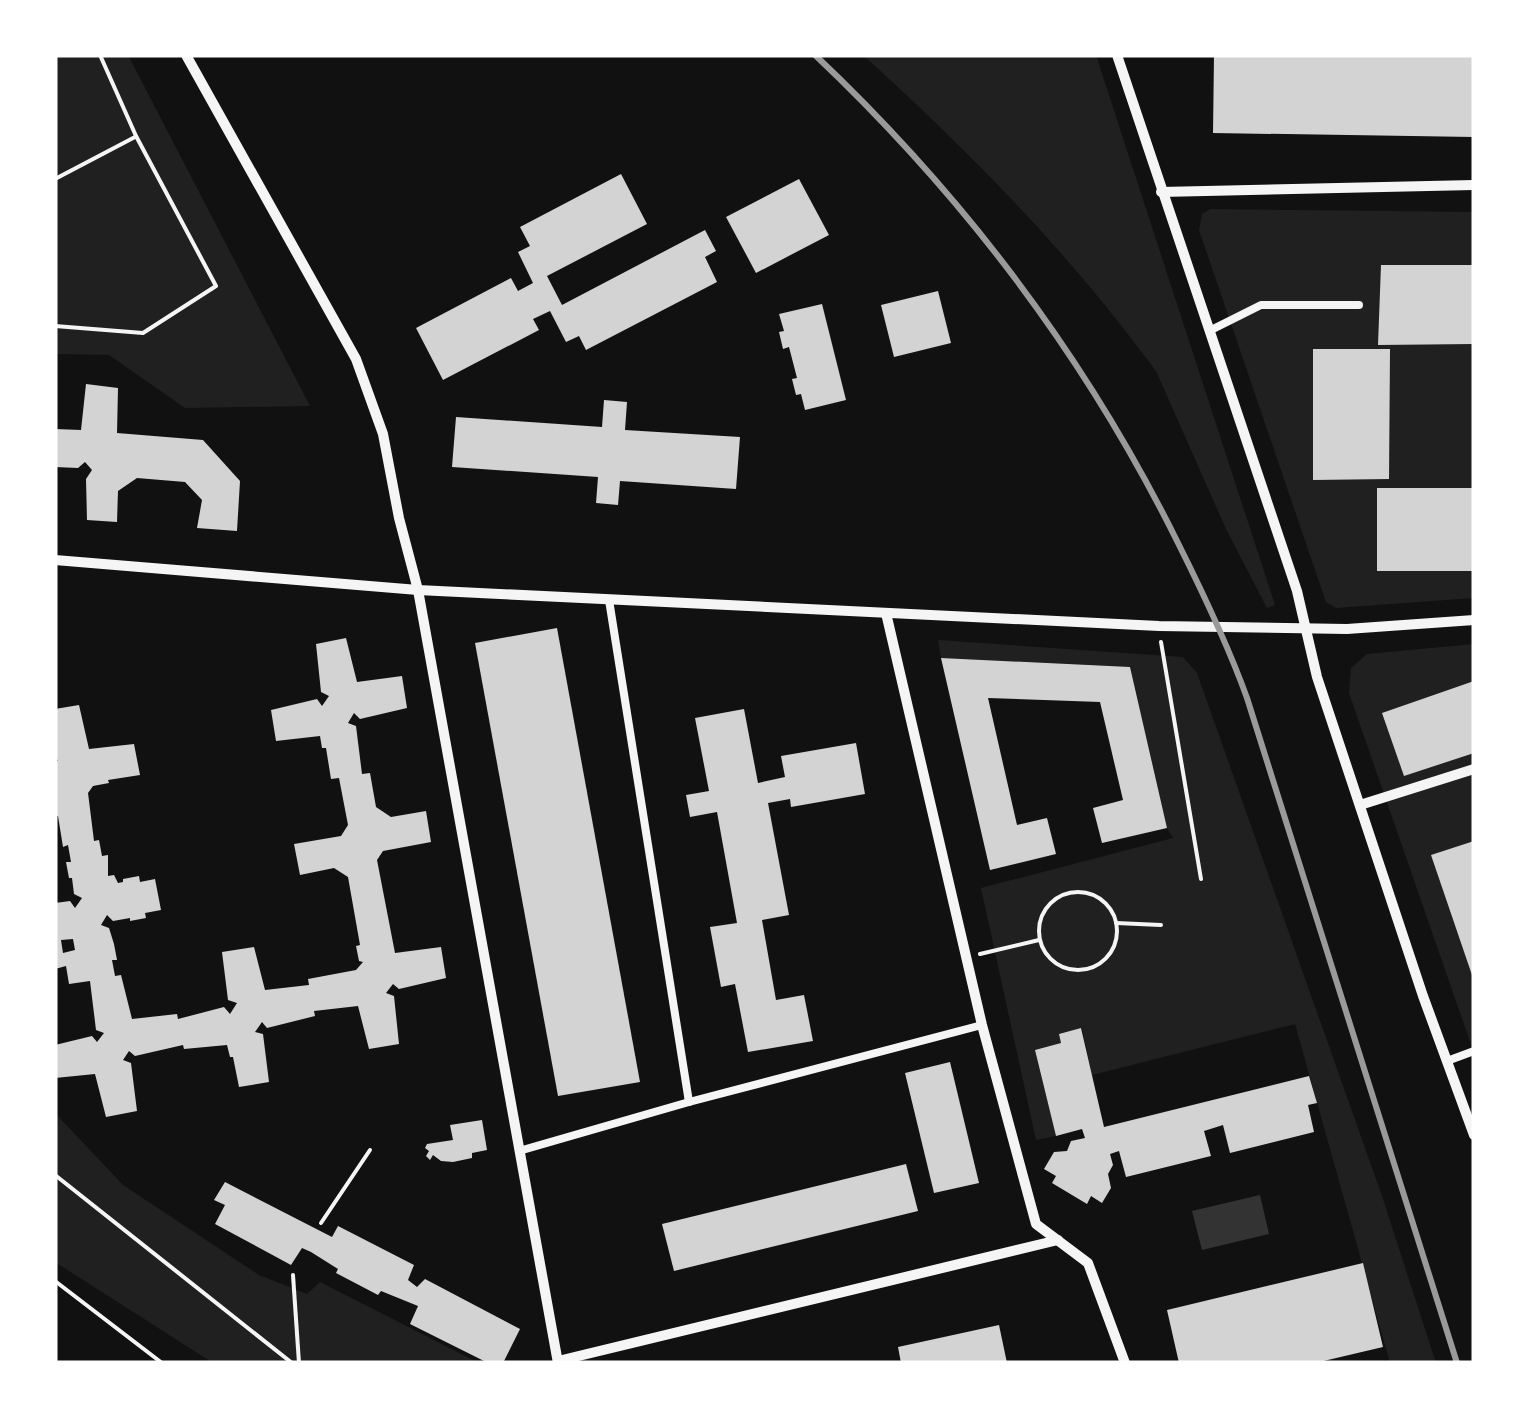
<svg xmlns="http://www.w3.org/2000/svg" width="1529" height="1418" font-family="Jost,sans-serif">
<rect width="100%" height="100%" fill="#111"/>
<!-- green -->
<g fill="#202020">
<path d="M55 55H128L310 406 185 408 109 355 55 354Z"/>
<path d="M863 55H1096L1275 605 1267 608 1226 529 1156 371 1140 350C1059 242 963 146 863 55Z"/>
<path d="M1210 209 1474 212V598L1336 608 1326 602 1199 230 1202 214Z"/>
<path d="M938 640 1183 657 1197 673 1382 1196 1436 1363H1390L1295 1024 1092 1075 1082 1028 1059 1034 1061 1043 1035 1050 1056 1136 1036 1140 981 888 1173 838 1167 828 1130 667 941 658Z"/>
<path d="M1474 644V1053L1349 693 1351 668 1367 654Z"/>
<path d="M55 1113 123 1185 259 1275 307 1294 320 1282 479 1363H213L55 1262Z"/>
</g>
<!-- water -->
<path fill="#333" d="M1260 1195 1269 1234 1202 1250 1192 1211Z"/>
<!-- building -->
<g fill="#d3d3d3" fill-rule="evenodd">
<path d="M1214 55H1474V137L1213 133Z"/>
<path d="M621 174 647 224 547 276 562 305 705 230 716 251 705 257 717 282 586 350 579 336 566 342 550 311 533 319 539 330 443 380 416 328 511 278 518 291 533 283 518 252 530 246 520 227Z"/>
<path d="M799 179 829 235 756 273 726 217Z"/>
<path d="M1381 265H1474V344L1378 345Z"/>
<path d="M938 291 951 343 894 357 881 305Z"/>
<path d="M822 304 846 400 805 410 801 394 796 395 792 379 797 378 789 347 783 349 779 332 784 331 779 314Z"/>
<path d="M1313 349H1390L1389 479 1313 480Z"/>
<path d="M86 384 118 388 117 433 203 440 240 481 237 531 197 528 202 500 185 482 137 478 118 491 117 522 87 520 86 479 92 470 85 462 78 468 55 467V429L81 430Z"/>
<path d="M604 400 627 402 625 430 740 437 736 489 620 481 618 505 596 503 598 477 452 467 456 417 602 427Z"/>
<rect x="1377" y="488" width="97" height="83"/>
<path d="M557 628 640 1082 558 1096 475 643Z"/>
<path d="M346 638 357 682 402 676 407 708 360 719 354 713 348 723 356 726 362 774 370 773 376 807 391 817 426 811 431 842 383 851 377 860 395 953 441 947 446 978 399 989 393 984 386 993 394 996 399 1044 369 1049 358 1006 314 1011 315 1016 267 1028 262 1022 255 1032 263 1034 269 1082 239 1087 233 1057H230L227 1045 184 1049 183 1045 135 1056 129 1051 123 1060 131 1063 137 1111 106 1117 95 1074 55 1078V1045L92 1036 97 1042 104 1033 96 1030 90 981 69 984 66 966 55 969V903L70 901 75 908 82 898 74 894 72 878H69L66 862H71L68 845 63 847 58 816H55V764L58 760 55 759V709L79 705 89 749 134 744 140 775 108 780 109 783 93 786 88 793 94 841 99 840 102 856 108 855V876L114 875 118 883 123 882V879L139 876 140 882 155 879 161 910 145 913 146 918 130 921V918L113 921 107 915 101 925 109 928 114 944 117 960H112L115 976 121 975 132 1019 177 1014 178 1019 224 1007 230 1014 237 1003 228 1000 222 952 254 947 265 990 309 985 308 979 356 970 363 962 359 961 356 946 360 945 348 877 334 868 300 875 294 844 341 836 348 825 339 778 331 779 326 748H322L320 736 276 741 271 710 317 699 322 706 329 696 321 692 316 644ZM73 939 75 950 63 953 61 940Z"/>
<path d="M941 658 1130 667 1167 828 1102 843 1093 808 1123 800 1100 702 988 698 1017 825 1047 818 1056 854 990 870Z"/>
<path d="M1474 681V753L1404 776 1382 713Z"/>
<path d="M744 709 758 783 785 777 781 756 856 743 865 794 791 807 790 799 768 803 789 915 762 920 776 1000 804 995 813 1041 748 1052 735 984 721 987 710 927 737 923 717 812 690 817 686 795 709 791 695 718Z"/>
<path d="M1474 841V978H1473L1431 855Z"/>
<path d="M1081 1028 1104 1127 1309 1076 1317 1103 1308 1105 1314 1132 1230 1153 1223 1125 1204 1131 1211 1156 1126 1177 1119 1151 1110 1154 1113 1165 1108 1174 1111 1188 1102 1203 1091 1196 1087 1204 1052 1183 1056 1176 1044 1169 1054 1152 1067 1151 1071 1141 1085 1138 1082 1129 1056 1136 1035 1050 1061 1043 1059 1034Z"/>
<path d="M950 1062 979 1183 934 1193 905 1073Z"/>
<path d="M482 1120 487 1150 472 1153V1158L453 1162 441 1161 433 1155 430 1160 426 1156 429 1151 425 1148 427 1144 453 1140 450 1125Z"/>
<path d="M906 1164 918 1211 674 1271 662 1224Z"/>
<path d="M225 1182 332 1237 338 1226 414 1265 408 1280 417 1287 425 1279 520 1329 503 1363H488L410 1324 418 1306 381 1291 378 1295 336 1273 338 1269 311 1252 302 1248 291 1265 215 1224 225 1205 214 1200Z"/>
<path d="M1363 1263 1383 1347 1315 1363H1179L1167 1310Z"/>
<path d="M999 1325 1007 1363H901L898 1347Z"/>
</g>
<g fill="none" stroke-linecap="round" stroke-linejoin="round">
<!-- path -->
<g stroke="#f5f5f5" stroke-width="4">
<path d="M55 179 135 137"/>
<path d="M55 326 143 333 216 286 136 136 100 55"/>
<path d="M1161 642 1201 879"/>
<circle cx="1078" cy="931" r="39"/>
<path d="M1116 923 1161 925"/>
<path d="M980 954 1039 940"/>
<path d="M55 1175 292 1363"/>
<path d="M321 1223 370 1150"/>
<path d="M293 1275 299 1363"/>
<path d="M55 1281 162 1363"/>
</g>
<!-- pedestrian -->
<g stroke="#f5f5f5" stroke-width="8">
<path d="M1209 331 1261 305H1359"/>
<path d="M609 600 689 1102 982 1025"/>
<path d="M1447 1061 1474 1051"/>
<path d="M519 1151 689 1102"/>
</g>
<!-- minor -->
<g stroke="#f5f5f5" stroke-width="10">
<path d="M186 55 356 359 383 434 399 518 418 590 558 1363"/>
<path d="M1117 55 1297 591 1317 677 1423 996 1474 1135"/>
<path d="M1161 192 1474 185"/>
<path d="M55 560 418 590 1159 626 1347 629 1474 620"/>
<path d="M886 613 982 1025 1036 1224 1088 1263 1125 1363"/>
<path d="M1360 805 1474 769"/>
<path d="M558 1361 1058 1240"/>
</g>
<!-- rail -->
<path stroke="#9a9a9a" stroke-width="6" d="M815 55C965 197 1088 360 1179 545 1204 595 1228 645 1247 698L1457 1363"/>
</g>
<!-- border -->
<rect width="1529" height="1418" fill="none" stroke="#ffffff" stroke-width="115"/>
</svg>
